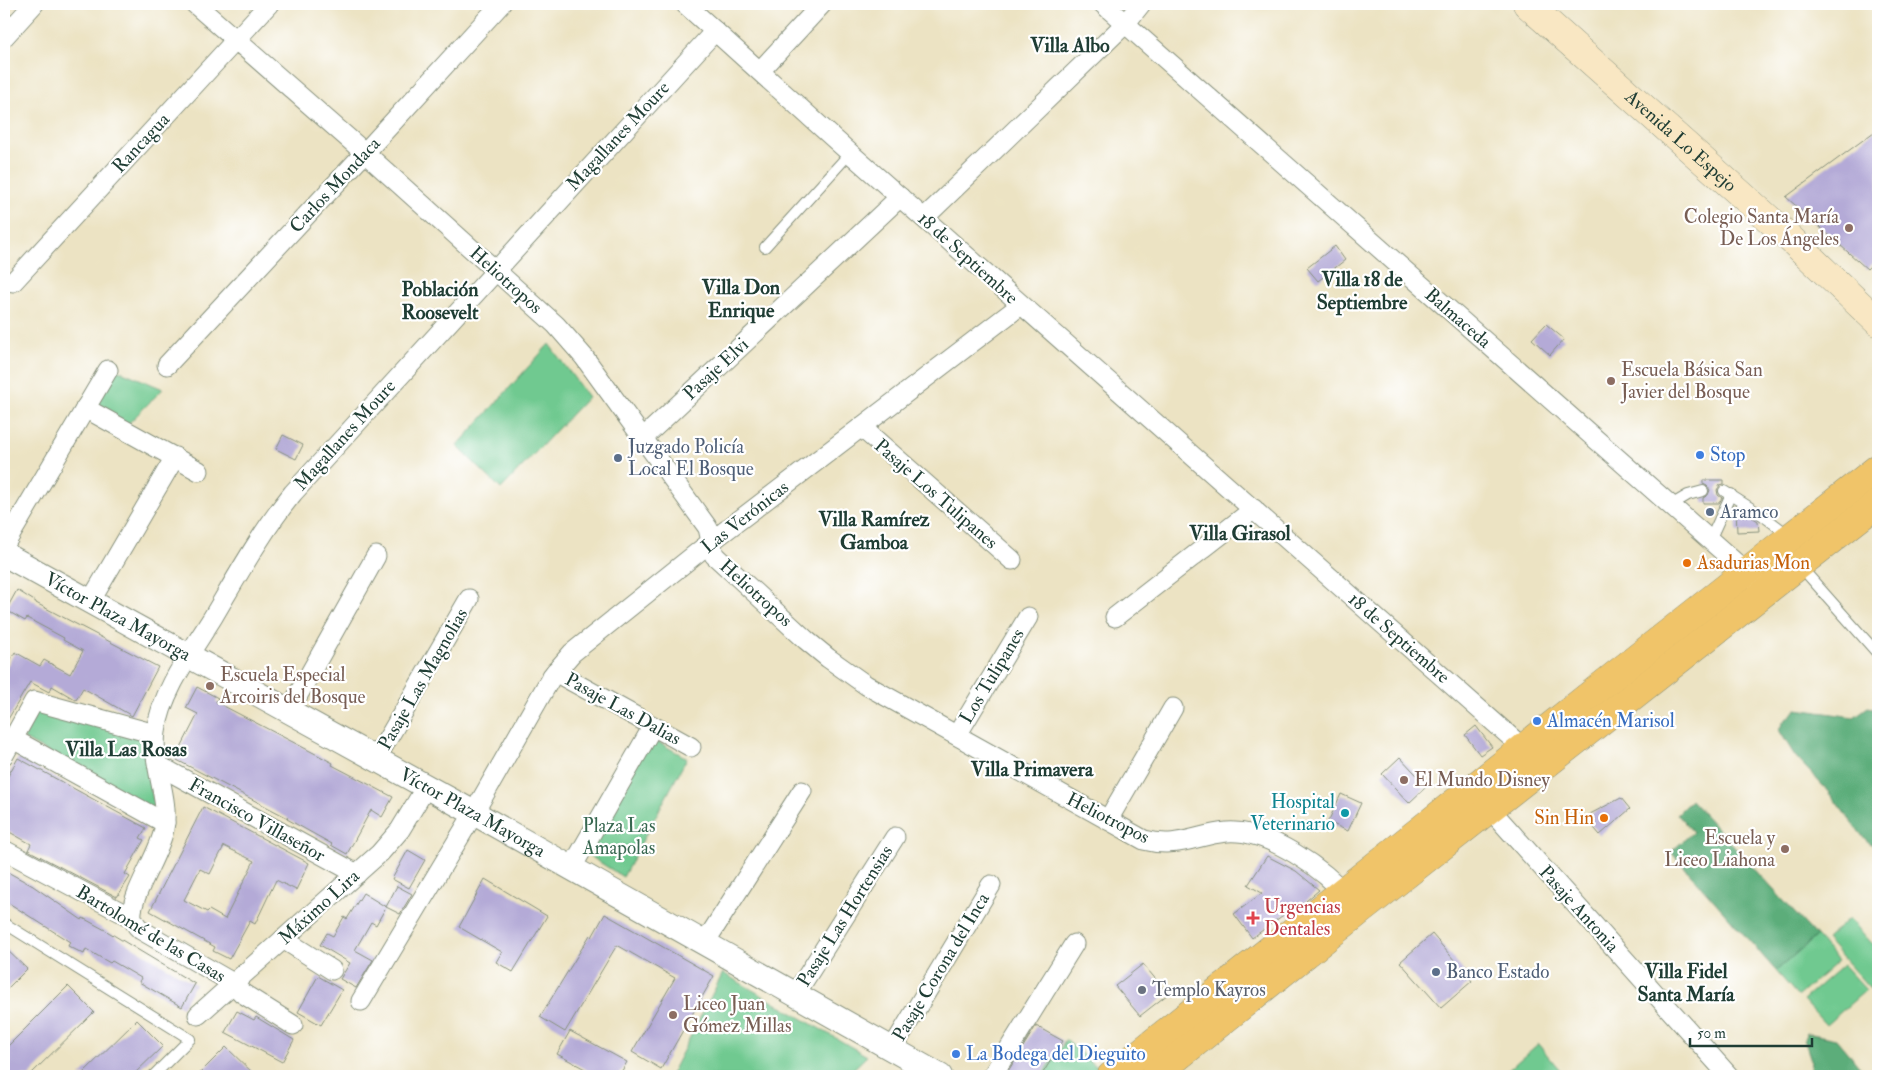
<svg xmlns="http://www.w3.org/2000/svg" width="1882" height="1080" font-family="'IM FELL Double Pica',serif">
<rect width="100%" height="100%" fill="#fff"/>
<filter id="ink" filterUnits="userSpaceOnUse"><feTurbulence type="fractalNoise" baseFrequency=".02" numOctaves="2"/><feDisplacementMap in="SourceGraphic" scale="10" xChannelSelector="R" yChannelSelector="G"/><feConvolveMatrix kernelMatrix="1 2 1 2 8 2 1 2 1" color-interpolation-filters="sRGB"/></filter>
<filter id="wash" filterUnits="userSpaceOnUse"><feTurbulence type="fractalNoise" baseFrequency=".0096" numOctaves="4" result="noise"/><feDisplacementMap in="SourceGraphic" scale="20" xChannelSelector="R" yChannelSelector="G"/><feGaussianBlur stdDeviation="1.12" result="paint"/><feColorMatrix in="noise" values="0 0 0 0 0 0 0 0 0 0 0 0 0 0 0 0 0 1.4 0 .05"/><feComposite in="paint" operator="in"/></filter>
<g filter="url(#wash)">
<rect width="100%" height="100%" fill="#ece3c3"/>
<!-- green -->
<g fill="#6fc990" stroke="#478362">
<path d="M549 344 588 397 501 489 457 446Z"/>
<path d="M116 369 163 389 127 425 95 408Z"/>
<path d="M38 707 142 736 155 811 24 739Z"/>
<path d="M649 737 687 758 623 877 585 853Z"/>
<path d="M1849 918 1878 950V993L1876 995 1826 939Z"/>
<path d="M1816 936 1838 961 1798 996 1776 971Z"/>
<path d="M1843 965 1866 990 1826 1025 1803 1000Z"/>
<path d="M723 973 867 1056 846 1076H670Z"/>
<path d="M1066 1040 1099 1069 1090 1076H1042Z"/>
<path d="M1538 1044 1565 1076H1502V1075Z"/>
</g>
<!-- forest -->
<g fill="#5bad7a" stroke="#3d7557">
<path d="M1868 707 1878 712V850L1864 838 1825 788 1795 756 1779 730 1783 722 1797 709 1854 717Z"/>
<path d="M1691 800 1816 936 1776 971 1671 852 1693 832 1677 814Z"/>
<path d="M1807 1033 1836 1039 1867 1076H1809L1811 1060 1804 1039Z"/>
</g>
<g id="blocks">
<!-- building -->
<g fill="#b4aad7" fill-rule="evenodd">
<path d="M1878 129V259L1867 269 1786 197Z"/>
<path d="M1335 246 1345 260 1318 281 1307 268Z"/>
<path d="M1546 324 1564 339 1550 355 1532 339Z"/>
<path d="M283 435 303 445 296 459 276 449Z"/>
<path d="M1703 480H1724V484L1720 485 1717 490 1718 495 1722 498 1719 503H1703V498L1708 495 1710 490 1707 486 1703 484Z"/>
<path d="M1736 510H1741L1758 521 1759 531 1737 532Z"/>
<path d="M17 590 36 602V603L158 667 132 716 83 688 76 700 52 686 49 692 30 682 4 726V671L15 652 40 666 44 660 70 674 83 651 63 640 64 638 27 618 25 621 6 610Z"/>
<path d="M197 687 218 698 216 702 333 763 332 765 393 797 382 817 371 810 347 854 331 845 332 844 287 819 288 818 175 759 198 714 186 708Z"/>
<path d="M1476 726 1492 747 1480 755 1465 735Z"/>
<path d="M1400 757 1427 786 1409 803 1382 774Z"/>
<path d="M18 758 146 828 140 838 144 840 125 874 130 877 117 897 28 850 31 844 4 829V783Z"/>
<path d="M1341 794 1361 803 1348 831 1328 822Z"/>
<path d="M1621 798 1630 809 1600 835 1589 822 1590 814Z"/>
<path d="M203 807 309 863 296 890 276 880 255 924 250 921 229 959 213 951 215 947 150 911ZM224 846 254 861 225 919 209 910 207 912 184 900 200 869 210 874Z"/>
<path d="M408 850 425 860 409 888 392 879Z"/>
<path d="M1267 856 1296 871 1319 890 1288 916 1286 913 1252 938 1234 914 1262 893 1248 885Z"/>
<path d="M4 870 33 886 82 920 83 918 105 930 195 984 182 1007 139 982 141 978 112 961 110 963 86 949 84 954 68 946 70 942 4 900Z"/>
<path d="M485 879 547 916 513 972 496 962 502 952 459 927Z"/>
<path d="M397 886 412 894 400 914 386 907Z"/>
<path d="M363 893 386 907 376 925 371 922 355 950 373 960 356 988 340 979 350 963 320 945 327 933 333 936 344 917 347 919Z"/>
<path d="M605 914 714 976 661 1069 632 1052 675 978 617 945 565 1032 540 1017 590 935 592 937Z"/>
<path d="M1432 934 1472 981 1441 1008 1400 962Z"/>
<path d="M4 947 27 969 4 992Z"/>
<path d="M1143 964 1168 994 1140 1016 1115 986Z"/>
<path d="M318 976 342 990 321 1025 298 1012Z"/>
<path d="M68 986 94 1012 29 1076H4V1050Z"/>
<path d="M237 1011 254 1020 256 1017 294 1040 282 1062 225 1032Z"/>
<path d="M137 1020 163 1046 132 1076H80Z"/>
<path d="M1036 1026 1063 1041 1041 1076H1005Z"/>
<path d="M570 1031 627 1062 619 1076H598L557 1054Z"/>
<path d="M226 1047 256 1076H197Z"/>
</g>
</g>
</g>
<g filter="url(#ink)">
<use href="#blocks" fill-opacity="0" stroke="#86907c" stroke-width="1"/>
<g fill="none" stroke-linecap="round" stroke-linejoin="round">
<defs>
<g id="service">
<path d="M765 247 850 153"/>
<path d="M1724 491 1754 510"/>
<path d="M1671 505 1688 495 1703 491"/>
<path d="M1758 512 1790 536"/>
<path d="M1710 540 1731 494"/>
<path d="M1800 566 1878 654"/>
<path d="M4 923 190 1039 153 1076"/>
</g>
<g id="minor">
<path d="M195 4 365 153 556 325 584 357 708 528 714 555 806 640 828 658 866 685 1144 840C1178 849 1195 835 1227 832 1269 829 1325 870 1351 900"/>
<path d="M685 4 850 153 1531 755"/>
<path d="M1103 4 1754 579"/>
<path d="M4 37 34 4"/>
<path d="M760 71 822 4"/>
<path d="M924 218 1125 24 1141 4"/>
<path d="M13 282 269 4"/>
<path d="M167 365 359 159 501 4"/>
<path d="M85 408 199 471"/>
<path d="M861 427 1012 560"/>
<path d="M642 439 900 197"/>
<path d="M4 546 108 370"/>
<path d="M90 602 175 457"/>
<path d="M1115 617 1254 509"/>
<path d="M555 672 691 747"/>
<path d="M289 711 376 556"/>
<path d="M957 735 1028 617"/>
<path d="M13 739 165 823"/>
<path d="M4 755 34 701 155 734"/>
<path d="M376 759 469 599"/>
<path d="M158 765 357 874"/>
<path d="M1490 809 1729 1076"/>
<path d="M1108 820 1173 708"/>
<path d="M4 850 132 918 137 926 141 930 233 983 242 993 293 1025"/>
<path d="M571 869 653 726"/>
<path d="M132 918C129 897 160 854 164 829 170 797 151 764 156 732 161 692 192 651 213 617 238 575 262 531 293 493L715 31"/>
<path d="M283 939 332 970"/>
<path d="M704 944 802 791"/>
<path d="M795 995 895 837"/>
<path d="M361 1001 468 823 552 676 572 653 712 541 1021 305"/>
<path d="M198 1015 380 853 400 830 426 787"/>
<path d="M892 1049 991 885"/>
<path d="M992 1076 1074 944"/>
</g>
<g id="tertiary">
<path id="s1" d="M4 554 474 813 940 1076"/>
</g>
<g id="secondary">
<path id="s2" d="M1527 4 1780 229 1878 322"/>
</g>
<g id="primary">
<path d="M1111 1076 1596 690 1878 468"/>
<path d="M1154 1076 1360 911 1878 503"/>
</g>
</defs>
<!-- service casing -->
<use href="#service" stroke="#86907c" stroke-width="12"/>
<!-- minor casing -->
<use href="#minor" stroke="#86907c" stroke-width="21"/>
<!-- tertiary casing -->
<use href="#tertiary" stroke="#86907c" stroke-width="26"/>
<!-- secondary casing -->
<use href="#secondary" stroke="#86907c" stroke-width="29"/>
<!-- primary casing -->
<use href="#primary" stroke="#86907c" stroke-width="29"/>
<!-- service -->
<use href="#service" stroke="#fff" stroke-width="10"/>
<!-- minor -->
<use href="#minor" stroke="#fff" stroke-width="19"/>
<!-- tertiary -->
<use href="#tertiary" stroke="#fff" stroke-width="24"/>
<!-- secondary -->
<use href="#secondary" stroke="#f9e7c3" stroke-width="28"/>
<!-- primary -->
<use href="#primary" stroke="#f0c469" stroke-width="28"/>
</g>
</g>
<!-- markers -->
<g fill="#8d6e63" stroke="#fff" stroke-width="2">
<circle cx="1849" cy="228" r="5"/>
<circle cx="1611" cy="381" r="5"/>
<circle cx="210" cy="686" r="5"/>
<circle cx="1404" cy="780" r="5"/>
<circle cx="1785" cy="849" r="5"/>
<circle cx="673" cy="1015" r="5"/>
</g>
<g fill="#3f7fe0" stroke="#fff" stroke-width="2">
<circle cx="1700" cy="455" r="5"/>
<circle cx="1537" cy="721" r="5"/>
<circle cx="956" cy="1054" r="5"/>
</g>
<g fill="#5c6f8a" stroke="#fff" stroke-width="2">
<circle cx="618" cy="458" r="5"/>
<circle cx="1710" cy="512" r="5"/>
<circle cx="1436" cy="972" r="5"/>
</g>
<g fill="#e8710a" stroke="#fff" stroke-width="2">
<circle cx="1687" cy="563" r="5"/>
<circle cx="1604" cy="818" r="5"/>
</g>
<circle fill="#0f9aa8" stroke="#fff" stroke-width="2" cx="1345" cy="813" r="5"/>
<path fill="#e0444e" stroke="#fff" stroke-width="2" d="M1250.5 910.5h5v5h5v5h-5v5h-5v-5h-5v-5h5z"/>
<circle fill="#6b7280" stroke="#fff" stroke-width="2" cx="1142" cy="990" r="5"/>
<g text-anchor="middle" dominant-baseline="central" stroke-width="4.5" stroke-linejoin="round" paint-order="stroke">
<!-- street labels -->
<g font-size="19" fill="#1f3d34" stroke="#fff">
<text transform="translate(618 136) rotate(-47)">Magallanes Moure</text>
<text stroke="none"><textPath href="#s2" startOffset="206">Avenida Lo Espejo</textPath></text>
<text transform="translate(141 143) rotate(-47)">Rancagua</text>
<text transform="translate(335 185) rotate(-47)">Carlos Mondaca</text>
<text transform="translate(968 258) rotate(42)">18 de Septiembre</text>
<text transform="translate(506 280) rotate(42)">Heliotropos</text>
<text transform="translate(1458 318) rotate(41)">Balmaceda</text>
<text transform="translate(716 369) rotate(-43)">Pasaje Elvi</text>
<text transform="translate(345 435) rotate(-48)">Magallanes Moure</text>
<text transform="translate(936 494) rotate(41)">Pasaje Los Tulipanes</text>
<text transform="translate(745 517) rotate(-38)">Las Verónicas</text>
<text transform="translate(756 593) rotate(42)">Heliotropos</text>
<text stroke="none"><textPath href="#s1" startOffset="130">Víctor Plaza Mayorga</textPath></text>
<text transform="translate(1399 638) rotate(41)">18 de Septiembre</text>
<text transform="translate(992 676) rotate(-59)">Los Tulipanes</text>
<text transform="translate(423 679) rotate(-60)">Pasaje Las Magnolias</text>
<text transform="translate(623 709) rotate(29)">Pasaje Las Dalias</text>
<text stroke="none"><textPath href="#s1" startOffset="535">Víctor Plaza Mayorga</textPath></text>
<text transform="translate(1108 818) rotate(27)">Heliotropos</text>
<text transform="translate(257 820) rotate(29)">Francisco Villaseñor</text>
<text transform="translate(319 907) rotate(-42)">Máximo Lira</text>
<text transform="translate(1579 909) rotate(48)">Pasaje Antonia</text>
<text transform="translate(845 916) rotate(-58)">Pasaje Las Hortensias</text>
<text transform="translate(151 934) rotate(31)">Bartolomé de las Casas</text>
<text transform="translate(941 967) rotate(-59)">Pasaje Corona del Inca</text>
</g>
<!-- education labels -->
<g font-size="19" fill="#785e54" stroke="#fff" text-anchor="start">
<text x="1839" y="217" text-anchor="end">Colegio Santa María<tspan x="1839" dy="22">De Los Ángeles</tspan></text>
<text x="1621" y="370">Escuela Básica San<tspan x="1621" dy="22">Javier del Bosque</tspan></text>
<text x="220" y="675">Escuela Especial<tspan x="220" dy="22">Arcoiris del Bosque</tspan></text>
<text x="1414" y="780">El Mundo Disney</text>
<text x="1775" y="838" text-anchor="end">Escuela y<tspan x="1775" dy="22">Liceo Liahona</tspan></text>
<text x="683" y="1004">Liceo Juan<tspan x="683" dy="22">Gómez Millas</tspan></text>
</g>
<!-- service labels -->
<g font-size="19" fill="#4e5e75" stroke="#fff" text-anchor="start">
<text x="628" y="447">Juzgado Policía<tspan x="628" dy="22">Local El Bosque</tspan></text>
<text x="1720" y="512">Aramco</text>
<text x="1446" y="972">Banco Estado</text>
</g>
<!-- shop labels -->
<g font-size="19" fill="#366cbe" stroke="#fff" text-anchor="start">
<text x="1710" y="455">Stop</text>
<text x="1547" y="721">Almacén Marisol</text>
<text x="966" y="1054">La Bodega del Dieguito</text>
</g>
<!-- food labels -->
<g font-size="19" fill="#c56008" stroke="#fff" text-anchor="start">
<text x="1697" y="563">Asadurias Mon</text>
<text x="1594" y="818" text-anchor="end">Sin Hin</text>
</g>
<!-- culture labels -->
<g font-size="19" fill="#0d838f" stroke="#fff" text-anchor="end">
<text x="1335" y="802">Hospital<tspan x="1335" dy="22">Veterinario</tspan></text>
</g>
<!-- park labels -->
<g font-size="19" fill="#376750" stroke="#fff">
<text x="619" y="826">Plaza Las<tspan x="619" dy="22">Amapolas</tspan></text>
</g>
<!-- health labels -->
<g font-size="19" fill="#be3a42" stroke="#fff" text-anchor="start">
<text x="1264" y="907">Urgencias<tspan x="1264" dy="22">Dentales</tspan></text>
</g>
<!-- worship labels -->
<g font-size="19" fill="#5b616d" stroke="#fff" text-anchor="start">
<text x="1152" y="990">Templo Kayros</text>
</g>
<!-- neighbourhood labels -->
<g font-size="20" font-weight="bold" fill="#1f3d34" stroke="#fff">
<text x="1070" y="45">Villa Albo</text>
<text x="1362" y="279">Villa 18 de<tspan x="1362" dy="23">Septiembre</tspan></text>
<text x="741" y="287">Villa Don<tspan x="741" dy="23">Enrique</tspan></text>
<text x="440" y="289">Población<tspan x="440" dy="23">Roosevelt</tspan></text>
<text x="874" y="519">Villa Ramírez<tspan x="874" dy="23">Gamboa</tspan></text>
<text x="1240" y="533">Villa Girasol</text>
<text x="126" y="749">Villa Las Rosas</text>
<text x="1032" y="769">Villa Primavera</text>
<text x="1686" y="971">Villa Fidel<tspan x="1686" dy="23">Santa María</tspan></text>
</g>
</g>
<!-- margin -->
<rect width="1882" height="1080" fill="none" stroke="#fff" stroke-width="20"/>
<!-- scale -->
<path d="M1690 1038v8h122v-8" fill="none" stroke="#1f3d34" stroke-width="2.5"/>
<text x="1697" y="1038" font-size="15" fill="#1f3d34" stroke="#ffffff" stroke-width="4" paint-order="stroke">50 m</text>
</svg>
